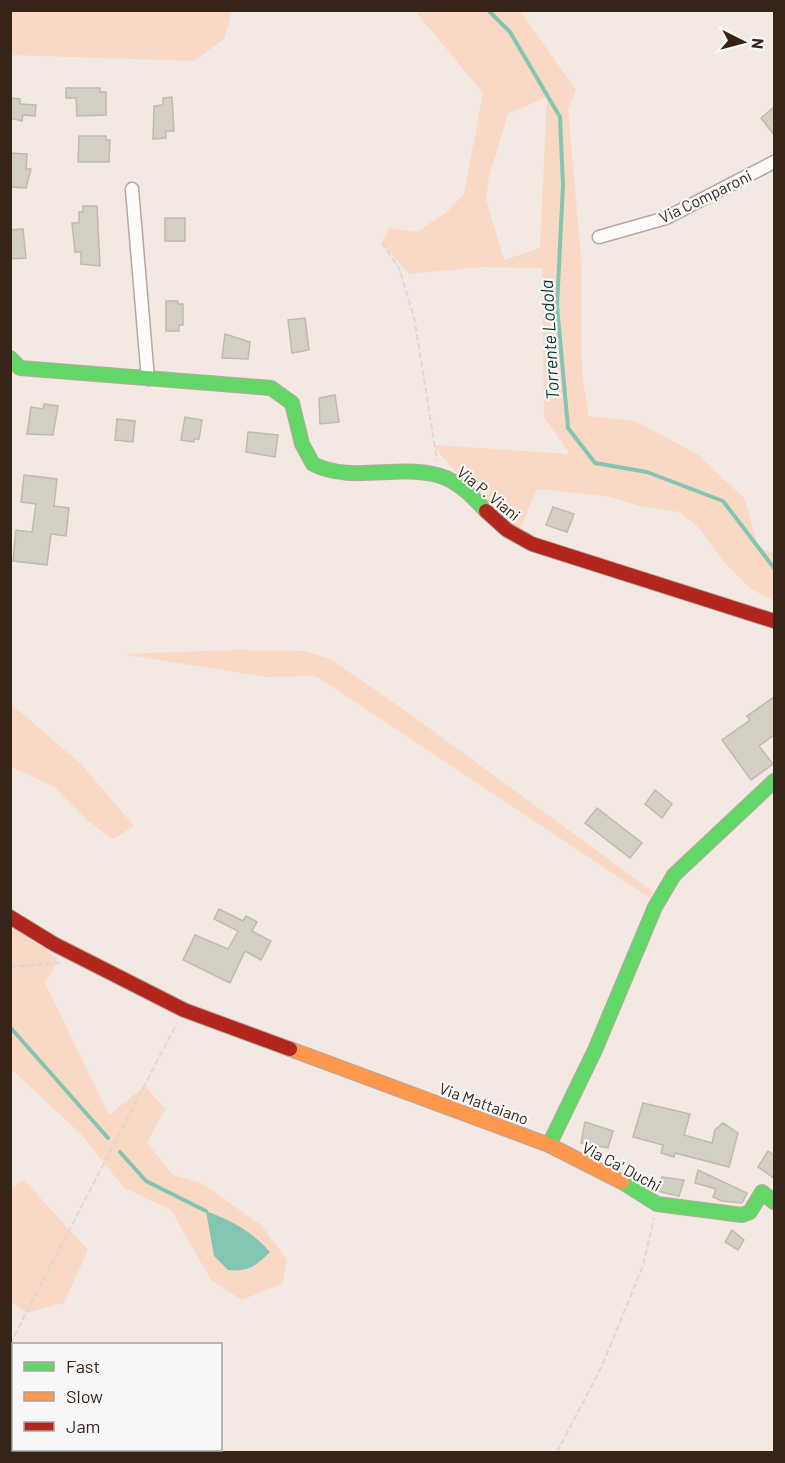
<svg xmlns="http://www.w3.org/2000/svg" width="785" height="1463" font-family="Barlow,sans-serif">
<rect width="100%" height="100%" fill="#f3e8e2"/>
<!-- green -->
<g fill="#f9d9c5" fill-rule="evenodd">
<path d="M11 10H232V11L224 39 194 61 11 55Z"/>
<path d="M415 11H520L576 90 568 109 581 257 582 375 589 416 635 421 697 454 745 499 758 547 774 553V601L751 589 725 563 697 526 679 512 643 507 606 496 537 489 517 537 493 518 433 445 570 454 544 417 542 268 482 267 409 274 382 243 389 228 417 232 448 211 464 194 483 93ZM547 97 540 248 504 260 486 199 489 177 508 114Z"/>
<path d="M235 650 304 651 330 659 403 709 652 891 650 898 316 676 266 677 122 654Z"/>
<path d="M11 704 82 765 134 826 113 839 88 821 53 786 11 767Z"/>
<path d="M10 925 59 959 45 983 109 1115 145 1086 165 1109 147 1143 173 1175 201 1183 261 1225 287 1260 283 1283 242 1300 211 1280 171 1210 123 1187 81 1134 11 1069Z"/>
<path d="M24 1180 88 1250 64 1303 26 1313 10 1301 11 1189Z"/>
</g>
<!-- water -->
<path fill="#84c5b2" d="M206 1211C230 1220 253 1232 270 1252 256 1266 248 1272 228 1270L214 1256Z"/>
<g fill="none" stroke-linecap="round" stroke-linejoin="round">
<!-- stream -->
<g stroke="#84c5b2" stroke-width="4">
<path d="M488 10 510 32 560 117 563 185 557 306 568 428 595 463 647 472 723 501 774 568"/>
<path d="M10 1027 108 1138"/>
<path d="M120 1152 146 1181 206 1211"/>
</g>
</g>
<!-- building -->
<g fill="#d3cfc3" stroke="#bebaae" stroke-width="1.5">
<path d="M66 88H100V92H106V115L77 116 76 98H66Z"/>
<path d="M172 97 174 131H166V138L153 139 154 106 163 105V98Z"/>
<path d="M10 98 20 99V104L36 105 35 116 23 115 22 121 10 118Z"/>
<path d="M774 107V135L761 118Z"/>
<path d="M79 136H106V140H110L109 162H78Z"/>
<path d="M10 153 27 154 26 169H31L26 188 10 187Z"/>
<path d="M83 206H97L100 266 81 264V252H75L72 223H79V212H83Z"/>
<rect x="165" y="218" width="20" height="23"/>
<path d="M23 229 26 258 10 259V230Z"/>
<path d="M166 301H178V304H183V325H179V331H166Z"/>
<path d="M305 318 309 350 292 353 288 320Z"/>
<path d="M225 334 250 342 248 359 222 358Z"/>
<path d="M335 395 339 422 320 424 319 398Z"/>
<path d="M44 404 58 406 53 435 27 434 31 407 43 409Z"/>
<path d="M185 417 202 420 199 439H194V442L181 440Z"/>
<path d="M117 419 135 421 133 442 115 440Z"/>
<path d="M248 432 278 435 275 457 246 452Z"/>
<path d="M24 475 57 479 54 506 69 508 66 536 51 534 47 565 13 561 16 530 32 532 36 504 21 502Z"/>
<path d="M553 507 574 514 567 532 546 525Z"/>
<path d="M774 697V735L759 746 773 764 751 780 722 740 750 720 747 716Z"/>
<path d="M655 790 672 804 662 818 645 804Z"/>
<path d="M597 808 642 843 630 858 585 823Z"/>
<path d="M219 909 243 921 246 916 257 922 252 931 271 941 261 960 245 951 230 983 183 960 195 935 228 949 238 931 214 919Z"/>
<path d="M643 1103 690 1114 684 1135 712 1143 715 1130 723 1123 738 1133 729 1167 675 1153 674 1157 661 1153 663 1145 633 1137Z"/>
<path d="M585 1122 613 1131 608 1148 581 1143Z"/>
<path d="M768 1151 774 1155V1178L758 1167Z"/>
<path d="M698 1170 747 1193 742 1203 722 1201 713 1197 716 1189 695 1183Z"/>
<path d="M662 1177 684 1180 679 1196 657 1191Z"/>
<path d="M732 1230 744 1240 738 1250 725 1242Z"/>
</g>
<g fill="none" stroke-linecap="round" stroke-linejoin="round">
<defs>
<g id="street">
<path d="M132 189 148 379"/>
<path d="M599 237 666 218 774 162"/>
</g>
<g id="fast">
<path d="M10 358 20 368 271 388 292 403 302 444 313 464C354 485 405 461 446 478 462 485 474 498 486 511"/>
<path d="M549 1145 595 1050 655 907 674 875 774 781"/>
<path d="M622 1182 657 1204 742 1215 750 1212 762 1192 774 1202"/>
</g>
<path id="slow" d="M290 1049 549 1145 622 1182"/>
<g id="jam">
<path d="M486 511 507 530 532 544 774 621"/>
<path d="M10 917 54 944 184 1010 290 1049"/>
</g>
</defs>
<!-- street casing -->
<use href="#street" stroke="#b6a8a0" stroke-width="15"/>
<!-- fast casing -->
<use href="#fast" stroke="#b6a8a0" stroke-width="16"/>
<!-- slow casing -->
<use href="#slow" stroke="#b6a8a0" stroke-width="16"/>
<!-- jam casing -->
<use href="#jam" stroke="#b6a8a0" stroke-width="16"/>
<!-- path -->
<g stroke="#dad7d4" stroke-width="2" stroke-dasharray="6 3" stroke-linecap="butt">
<path d="M382 243 399 268 414 317 437 460"/>
<path d="M10 967 60 963"/>
<path d="M10 1344 177 1023"/>
<path d="M557 1452 601 1368 643 1266 654 1218"/>
</g>
<!-- street -->
<use href="#street" stroke="#fdfcfb" stroke-width="12"/>
<!-- fast -->
<use href="#fast" stroke="#63d668" stroke-width="14"/>
<!-- slow -->
<use href="#slow" stroke="#ff974d" stroke-width="14"/>
<!-- jam -->
<use href="#jam" stroke="#b3261e" stroke-width="14"/>
</g>
<g text-anchor="middle" dominant-baseline="central" stroke-width="4.5" stroke-linejoin="round" paint-order="stroke">
<!-- street labels -->
<g font-size="16" fill="#362418" stroke="#f8f8f8">
<text transform="translate(705 196) rotate(-26)">Via Comparoni</text>
<text transform="translate(489 493) rotate(39)">Via P. Viani</text>
<text transform="translate(484 1103) rotate(20)">Via Mattaiano</text>
<text transform="translate(622 1166) rotate(28)">Via Ca' Duchi</text>
</g>
<!-- water labels -->
<g font-size="18" font-style="italic" fill="#08362c" stroke="#f8f8f8">
<text transform="translate(549 340) rotate(-93)">Torrente Lodola</text>
</g>
</g>
<!-- border -->
<rect width="785" height="1463" fill="none" stroke="#362418" stroke-width="24"/>
<!-- legend -->
<rect x="12" y="1343" width="210" height="108" fill="#f8f8f8" stroke="#aaa39e" stroke-width="1.5"/>
<rect x="24" y="1362" width="30" height="9" fill="#63d668" stroke="#aaa39e" stroke-width="1.5"/>
<text x="66" y="1373" font-size="18" fill="#362418">Fast</text>
<rect x="24" y="1392" width="30" height="9" fill="#ff974d" stroke="#aaa39e" stroke-width="1.5"/>
<text x="66" y="1403" font-size="18" fill="#362418">Slow</text>
<rect x="24" y="1422" width="30" height="9" fill="#b3261e" stroke="#aaa39e" stroke-width="1.5"/>
<text x="66" y="1433" font-size="18" fill="#362418">Jam</text>
<!-- north arrow -->
<g transform="translate(743 42) rotate(96)" stroke="#f8f8f8" stroke-width="4.5" paint-order="stroke">
<path d="M0-4.5L10 22L0 15L-10 22Z" fill="#362418"/>
<text y="-9" font-size="16" font-weight="bold" text-anchor="middle" fill="#362418">N</text>
</g>
</svg>
